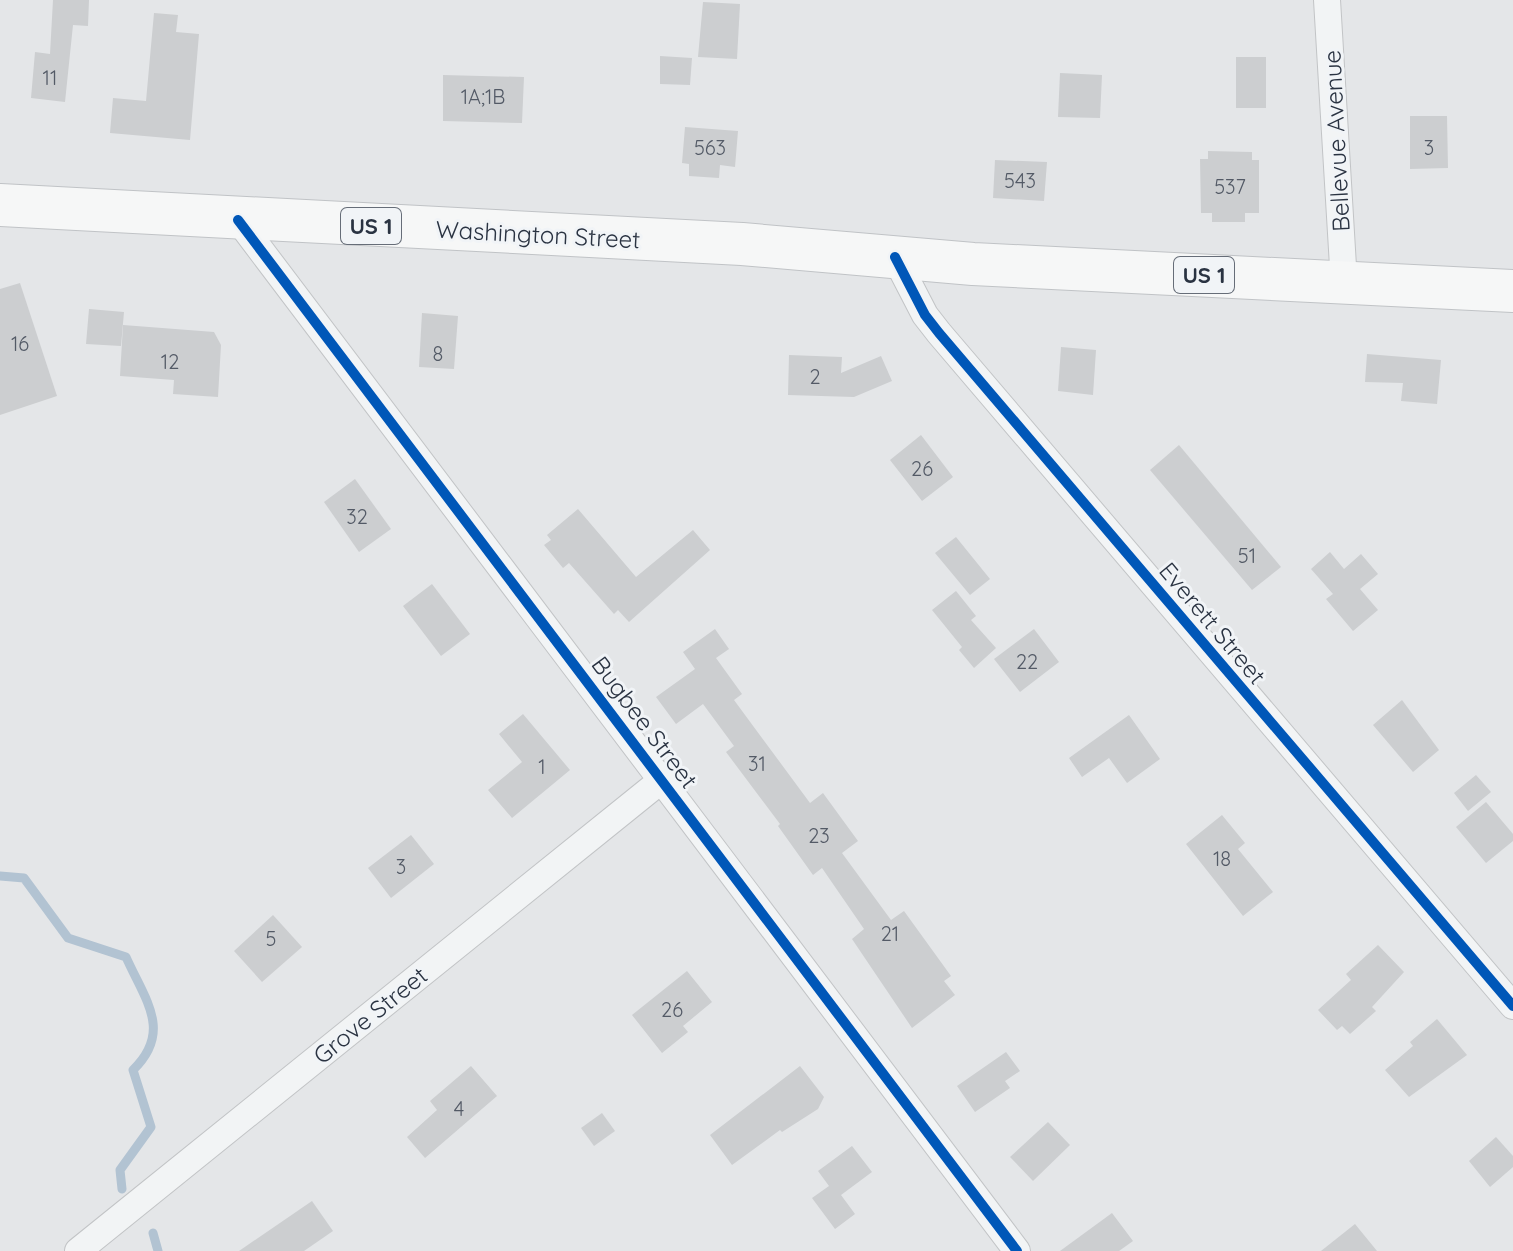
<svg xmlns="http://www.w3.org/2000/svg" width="1513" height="1251" font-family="Quicksand,sans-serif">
<rect width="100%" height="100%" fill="#e4e6e8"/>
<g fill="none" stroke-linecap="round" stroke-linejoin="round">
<!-- stream -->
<g stroke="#b2c3d2" stroke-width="9">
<path d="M0 876 24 878 68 938 126 957C145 1000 173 1031 133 1070L151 1127 120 1170 122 1189"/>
<path d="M153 1233 158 1251"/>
</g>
</g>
<!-- building -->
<g fill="#ccced0">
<path d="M53 0H89L88 26 73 25 65 102 31 98 35 52 50 54Z"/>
<path d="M703 2 740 4 737 59 698 57Z"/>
<path d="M154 13 178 15 176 32 199 34 190 140 110 133 113 98 146 101Z"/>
<path d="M660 56 692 58 690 85 660 84Z"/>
<rect x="1236" y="57" width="30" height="51"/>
<path d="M1060 73 1102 75 1100 118 1058 117Z"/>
<path d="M443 75 524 77 522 123 443 121Z"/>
<path d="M1410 116H1447L1448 168 1410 169Z"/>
<path d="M685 127 738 131 735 167 720 165 719 178 689 176V164L682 163Z"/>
<path d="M1208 151 1252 152V160H1259V213H1245V222H1212V213H1201L1200 159H1208Z"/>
<path d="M995 160 1047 162 1044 201 993 198Z"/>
<path d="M20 283 57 396 0 415V289Z"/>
<path d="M89 309 124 312 121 346 86 344Z"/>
<path d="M422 313 458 316 454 369 419 367Z"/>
<path d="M123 325 214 332 221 345 218 397 173 394 174 380 120 376Z"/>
<path d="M1061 347 1096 350 1093 395 1058 391Z"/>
<path d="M1367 354 1441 360 1437 404 1401 401 1403 383 1365 382Z"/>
<path d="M789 355 842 357 841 373 881 356 892 381 854 397 788 395Z"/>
<path d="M921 435 953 477 922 501 890 460Z"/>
<path d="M1179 445 1281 567 1252 590 1150 470Z"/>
<path d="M355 479 391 529 359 552 324 502Z"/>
<path d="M578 509 636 577 693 530 710 550 629 622 618 610 614 614 569 563 563 568 544 545 551 540 547 535Z"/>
<path d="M956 537 990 579 970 595 935 553Z"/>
<path d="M1330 552 1344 569 1361 554 1378 574 1360 589 1378 610 1353 631 1326 599 1333 594 1311 569Z"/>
<path d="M432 584 470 634 441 656 403 606Z"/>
<path d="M956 591 976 616 971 620 996 648 974 668 959 650 962 647 932 610Z"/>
<path d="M715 629 729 649 716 658 742 694 734 700 810 803 823 793 858 841 842 853 891 920 904 911 951 976 944 981 955 995 912 1028 852 939 864 929 822 868 813 875 778 826 780 824 726 752 734 746 703 704 676 724 656 697 695 669 683 652Z"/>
<path d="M1034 629 1059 662 1020 692 994 659Z"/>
<path d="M1402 700 1439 750 1413 772 1373 725Z"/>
<path d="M523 714 570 770 512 818 488 790 522 762 499 734Z"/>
<path d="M1129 715 1160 759 1127 783 1109 758 1082 777 1069 758Z"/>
<path d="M1476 775 1491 792 1468 811 1454 793Z"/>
<path d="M1486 802 1513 834V841L1486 863 1456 827Z"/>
<path d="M1222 815 1245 843 1238 849 1273 892 1243 916 1186 844Z"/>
<path d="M411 835 434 864 391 898 368 868Z"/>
<path d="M273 915 302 947 262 982 234 951Z"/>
<path d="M1378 945 1404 972 1372 1007 1376 1011 1350 1034 1342 1026 1337 1030 1318 1010 1351 980 1346 974Z"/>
<path d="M687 971 712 1002 683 1026 688 1032 662 1053 632 1015Z"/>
<path d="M1437 1019 1467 1055 1409 1097 1385 1070 1413 1046 1410 1042Z"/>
<path d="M1006 1052 1020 1071 1005 1081 1010 1088 975 1112 957 1086Z"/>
<path d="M471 1066 497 1096 425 1158 407 1137 437 1110 430 1101Z"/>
<path d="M800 1066 824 1097 818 1109 782 1132 780 1130 732 1165 710 1135Z"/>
<path d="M602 1113 615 1131 594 1146 581 1128Z"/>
<path d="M1048 1122 1070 1145 1033 1181 1010 1157Z"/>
<path d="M1496 1137 1513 1156V1167L1490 1187 1469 1161Z"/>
<path d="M852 1146 872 1172 841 1195 855 1214 835 1229 812 1198 829 1186 818 1171Z"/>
<path d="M312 1201 333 1231 304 1251H239Z"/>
<path d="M1112 1213 1133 1241 1119 1251H1060Z"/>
<path d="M1355 1224 1377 1251H1321Z"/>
</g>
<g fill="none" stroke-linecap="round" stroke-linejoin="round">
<defs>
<g id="minor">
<path d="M1327 0 1344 283"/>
<path d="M238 220 1017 1251"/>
<path d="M895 257 925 315 939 333 1513 1006"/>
<path d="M78 1251 663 779"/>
</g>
<path id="primary" d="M0 205 742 244 973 264 1513 291"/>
</defs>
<!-- minor casing -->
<use href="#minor" stroke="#c2c4c6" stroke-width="28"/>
<!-- primary casing -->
<use href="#primary" stroke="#c0c3c6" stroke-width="44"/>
<!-- minor -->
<use href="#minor" stroke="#f2f4f5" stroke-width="26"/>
<!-- primary -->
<use href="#primary" stroke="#f6f7f7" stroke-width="42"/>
<defs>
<g id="cycleway">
<path d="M238 220 1017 1251"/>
<path d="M895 257 925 315 939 333 1513 1006"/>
</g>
</defs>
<!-- cycleway casing -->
<use href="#cycleway" stroke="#f1f4f7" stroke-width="15"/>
<!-- cycleway -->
<use href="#cycleway" stroke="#0057b8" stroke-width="10"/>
</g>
<g text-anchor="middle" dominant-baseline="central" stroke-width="6" stroke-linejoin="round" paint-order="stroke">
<!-- number labels -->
<g font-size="20" fill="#535a66">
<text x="50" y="77">11</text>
<text x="483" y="96">1A;1B</text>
<text x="710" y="147">563</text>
<text x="1429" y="147">3</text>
<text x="1020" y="180">543</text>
<text x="1230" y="186">537</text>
<text x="20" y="343">16</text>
<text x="438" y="353">8</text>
<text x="170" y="361">12</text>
<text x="815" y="376">2</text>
<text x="922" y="468">26</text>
<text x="357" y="516">32</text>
<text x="1247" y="555">51</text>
<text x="1027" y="661">22</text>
<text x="757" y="763">31</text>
<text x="542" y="766">1</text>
<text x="819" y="835">23</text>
<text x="1222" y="858">18</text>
<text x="401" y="866">3</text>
<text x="890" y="933">21</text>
<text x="271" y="938">5</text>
<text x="672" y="1009">26</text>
<text x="459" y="1108">4</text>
</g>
<!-- shield labels -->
<g fill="#f1f4f7" stroke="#666d78" stroke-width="2">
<rect x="341" y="208" width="60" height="36" rx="6"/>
<rect x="1174" y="257" width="60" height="36" rx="6"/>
</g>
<g font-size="22" font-weight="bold" fill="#2a3342">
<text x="371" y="226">US 1</text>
<text x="1204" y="275">US 1</text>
</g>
<!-- street labels -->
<g font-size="24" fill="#2a3342" stroke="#f1f4f7">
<text transform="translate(1336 141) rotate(-93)">Bellevue Avenue</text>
<text transform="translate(538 234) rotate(3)">Washington Street</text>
<text transform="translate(1213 623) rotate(50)">Everett Street</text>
<text transform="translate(645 722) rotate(53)">Bugbee Street</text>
<text transform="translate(370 1015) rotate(-39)">Grove Street</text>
</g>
</g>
</svg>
